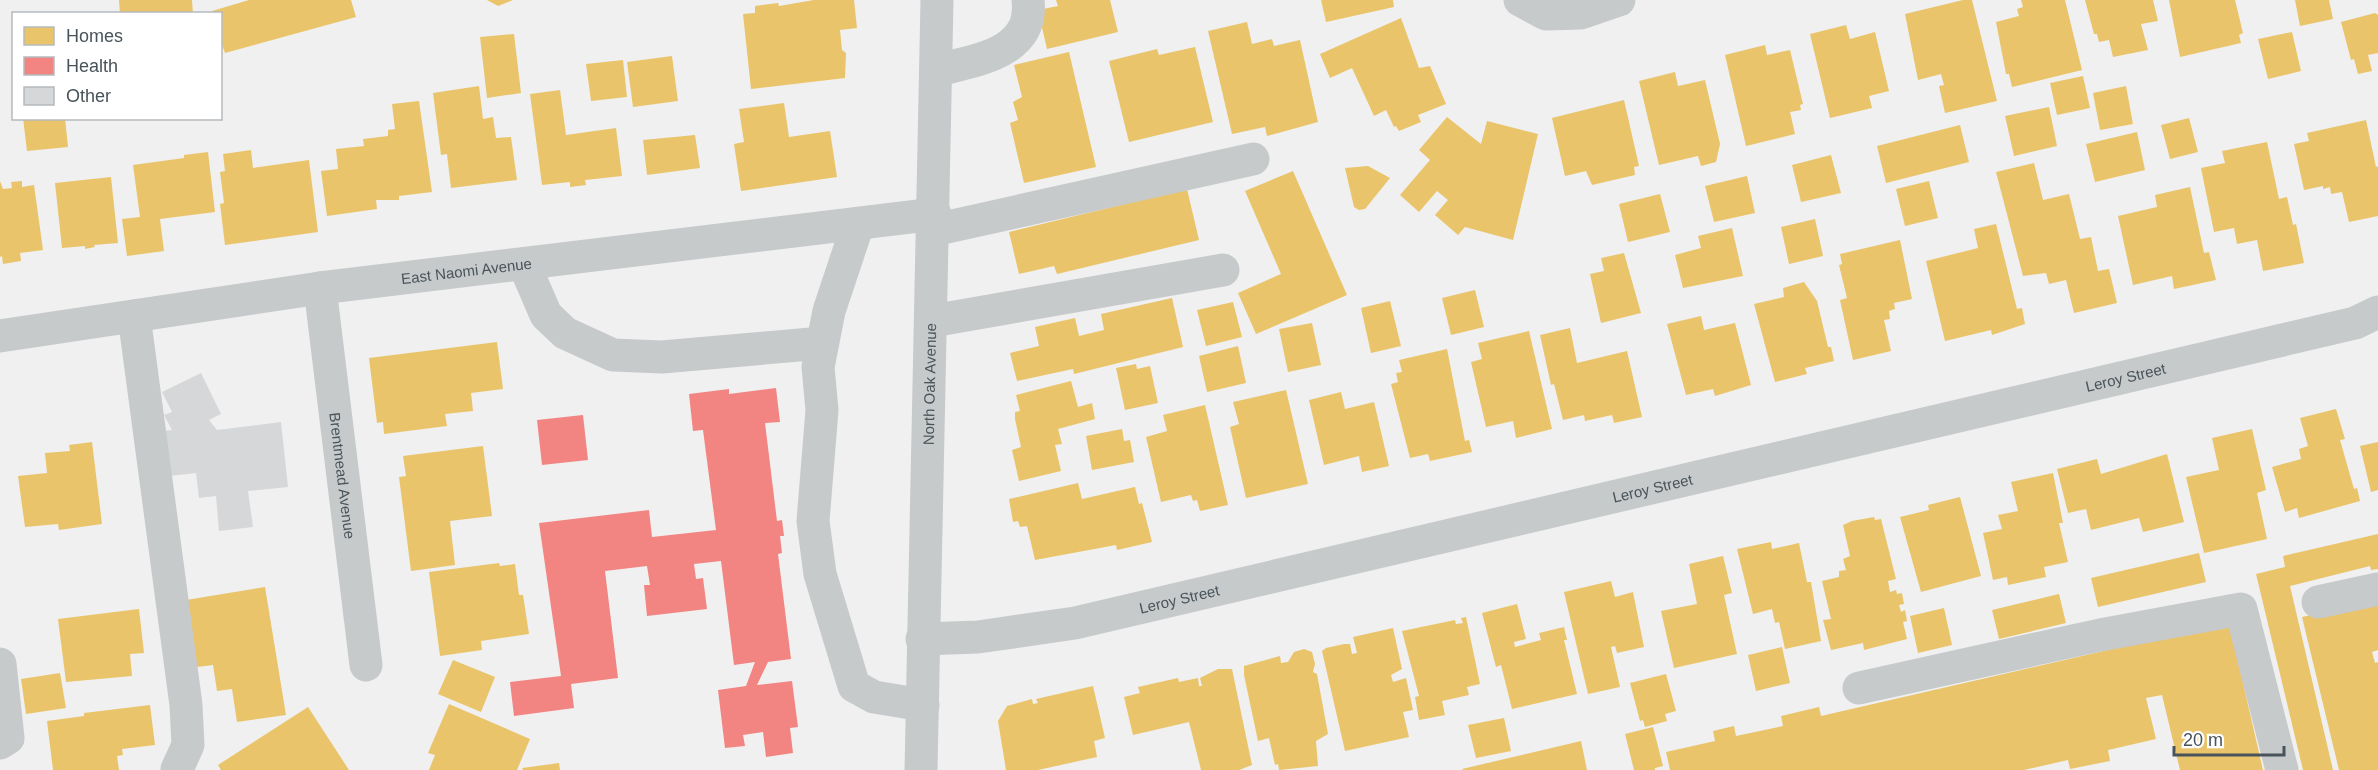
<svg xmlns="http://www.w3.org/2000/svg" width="2378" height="770" font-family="Arial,sans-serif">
<rect width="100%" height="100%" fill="#f0f0f0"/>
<!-- homes -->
<g fill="#e9c46a">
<path d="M119 0H192L193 14H120Z"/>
<path d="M249 0H351L356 17 225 53 220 39V14H213L212 11Z"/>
<path d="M487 0H513L498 6Z"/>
<path d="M814 0H854L857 28 840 30 842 50 846 53 845 78 751 89 743 14 755 13V6L778 3 779 6Z"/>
<path d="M1056 0H1110L1118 32 1047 49 1038 10 1058 6Z"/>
<path d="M1321 0H1393L1394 7 1326 22Z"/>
<path d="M1963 0H1972L1997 101 1945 113 1939 86 1944 85 1941 74 1918 80 1905 14Z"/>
<path d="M2021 0H2065L2082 70 2012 87 2009 74H2006L1996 22 2019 16 2017 9 2023 7Z"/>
<path d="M2085 0H2153L2158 21 2141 24 2148 50 2113 57 2109 40 2099 42 2097 34H2094Z"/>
<path d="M2169 0H2235L2243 33 2239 35 2241 43 2180 57Z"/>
<path d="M2295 0H2329L2333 19 2300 26Z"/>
<path d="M2375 13 2378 15V53L2368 55 2372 71 2358 74 2354 59 2351 60 2341 22Z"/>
<path d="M1401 18 1419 68 1430 66 1446 104 1418 115 1421 122 1399 131 1396 126 1394 127 1386 110 1374 116 1352 68 1330 78 1320 54Z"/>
<path d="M1247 22 1252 44 1272 39 1274 46 1300 40 1318 122 1267 136 1265 127 1232 134 1208 31Z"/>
<path d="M1846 25 1850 39 1875 32 1889 91 1869 96 1872 108 1830 118 1810 34Z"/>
<path d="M2292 32 2301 71 2268 79 2258 39Z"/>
<path d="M514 34 521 93 487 98 480 37Z"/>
<path d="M1765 45 1767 55 1790 50 1803 104 1800 105 1801 110 1790 112 1795 134 1746 146 1725 55Z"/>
<path d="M1195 47 1213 122 1129 142 1109 61 1157 49 1159 55Z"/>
<path d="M1069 52 1096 167 1024 183 1010 123 1018 120 1013 102 1022 97 1014 65Z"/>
<path d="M672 56 678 101 633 107 627 62Z"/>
<path d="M623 60 627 97 591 101 586 64Z"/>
<path d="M1675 72 1678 86 1705 80 1720 144 1716 162 1701 166 1698 156 1659 165 1639 81Z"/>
<path d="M2083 76 2090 108 2057 115 2050 83Z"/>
<path d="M479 86 483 119 493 117 496 138 511 137 517 180 451 188 447 154 441 155 433 93Z"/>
<path d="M2126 86 2133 124 2100 130 2093 93Z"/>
<path d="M560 90 566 135 616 128 622 176 585 180 586 185 570 187V182L542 185 530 94Z"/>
<path d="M1624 100 1639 166 1634 167 1635 175 1592 185 1586 171 1565 176 1552 118Z"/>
<path d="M419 101 432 192 399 196V200H376L377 209 327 216 321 171 338 169 336 149 364 146 363 139 388 136V130L395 129 392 104Z"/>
<path d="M784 103 789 137 830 131 837 177 741 191 734 144 744 142 739 109Z"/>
<path d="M2049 107 2057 146 2014 156 2005 116Z"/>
<path d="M1447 117 1481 144 1487 121 1538 134 1513 240 1465 227 1458 235 1435 215 1448 200 1437 191 1419 212 1400 195 1430 160 1419 150Z"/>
<path d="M23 118H65L68 147 27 151Z"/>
<path d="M2189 118 2198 152 2170 159 2161 125Z"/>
<path d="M2366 120 2376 167 2378 166V216L2349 222 2342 192 2331 194 2330 187 2323 189V186L2304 190 2294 144 2309 141 2307 133Z"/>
<path d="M1960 125 1969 162 1886 183 1877 146Z"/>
<path d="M2137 132 2145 170 2095 182 2086 144Z"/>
<path d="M695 135 700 168 647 175 643 140Z"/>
<path d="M2267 142 2279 199 2287 197 2293 225 2296 224 2304 263 2263 271 2257 240 2237 244 2234 228 2214 232 2201 168 2225 163 2222 151Z"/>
<path d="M251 150 253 168 309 160 318 232 225 245 220 204 224 203 220 172 225 171 223 154Z"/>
<path d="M208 152 215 212 160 219 164 251 127 256 122 219 140 217 133 165 184 158V155Z"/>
<path d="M1831 155 1841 193 1801 202 1792 165Z"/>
<path d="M2034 163 2043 200 2069 194 2080 239 2091 237 2098 271 2109 269 2117 303 2074 313 2066 280 2049 284 2046 273 2023 276 1996 172Z"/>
<path d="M1368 166 1390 178 1365 209 1359 210 1354 207 1345 168Z"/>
<path d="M1293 171 1347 295 1256 334 1238 293 1281 274 1245 191Z"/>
<path d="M1747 176 1755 213 1714 222 1705 186Z"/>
<path d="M111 177 118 243 94 245 95 247 85 249V246L62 248 55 183Z"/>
<path d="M0 181 3 189 12 188 11 182 22 181V187L34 185 43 250 20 253 21 261 3 264 2 256 0 257Z"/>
<path d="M1929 181 1938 218 1905 226 1896 189Z"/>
<path d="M2190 187 2204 253 2209 252 2216 280 2174 289 2172 276 2133 285 2118 216 2157 207 2155 195Z"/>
<path d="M1187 189 1199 240 1057 274 1054 266 1019 274 1009 232Z"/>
<path d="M1660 194 1670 232 1628 242 1619 204Z"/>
<path d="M1815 219 1823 256 1789 264 1781 227Z"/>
<path d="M1996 224 2017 309 2022 308 2025 324 1992 335 1991 330 1945 341 1926 261 1978 248 1974 229Z"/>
<path d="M1732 228 1743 276 1683 288 1675 255 1701 248 1698 236Z"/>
<path d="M1900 240 1912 299 1894 303 1895 309 1889 311 1890 319 1884 320 1891 351 1853 360 1840 300 1847 298 1839 265 1842 264 1840 254Z"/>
<path d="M1624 253 1641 313 1601 323 1590 274 1604 271 1601 258Z"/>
<path d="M1804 282 1817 301 1828 347H1831L1834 361 1805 368 1807 374 1775 382 1754 304 1784 297 1783 288Z"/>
<path d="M1475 290 1484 327 1451 335 1442 298Z"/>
<path d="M1172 298 1183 347 1074 374 1073 369 1017 381 1010 353 1039 346 1035 327 1075 318 1079 336 1104 330 1101 314Z"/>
<path d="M1390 301 1401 346 1371 353 1361 308Z"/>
<path d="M1233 302 1242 337 1206 346 1197 310Z"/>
<path d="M1701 316 1704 330 1735 323 1751 385 1715 396 1713 389 1686 395 1667 324Z"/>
<path d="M1312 323 1321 365 1288 372 1279 329Z"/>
<path d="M1570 328 1577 363 1627 351 1642 417 1614 423 1612 415 1585 421 1584 415 1563 420 1554 384 1551 385 1540 335Z"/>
<path d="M1529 331 1552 429 1516 438 1513 421 1486 427 1471 362 1482 359 1478 343Z"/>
<path d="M497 342 503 389 471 393 473 411 445 414 447 426 384 434 383 422 377 423 369 358Z"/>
<path d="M1238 346 1246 383 1207 392 1199 356Z"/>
<path d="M1447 349 1465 441 1469 440 1472 452 1430 461 1428 454 1410 458 1391 384 1398 382 1396 373 1402 372 1399 360Z"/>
<path d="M1136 364 1137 369 1150 366 1158 403 1125 410 1116 368Z"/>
<path d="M1071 381 1078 407 1092 403 1095 419 1058 429 1062 444 1055 445 1061 471 1019 481 1012 450 1021 447 1015 419V412L1020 411 1016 395Z"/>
<path d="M1286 390 1308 484 1246 498 1230 427 1239 424 1233 402Z"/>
<path d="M1341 392 1345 409 1374 402 1389 466 1362 472 1359 456 1324 465 1309 400Z"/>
<path d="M1205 405 1228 505 1200 511 1197 500 1193 501 1191 495 1161 502 1146 437 1167 431 1163 415Z"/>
<path d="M2336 409 2345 439 2340 440 2354 489 2357 488 2360 501 2299 518 2297 508 2285 512 2272 467 2301 459 2299 449 2308 446 2300 418Z"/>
<path d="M1122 429 1124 441 1130 440 1134 462 1092 470 1086 436Z"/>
<path d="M2252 429 2266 490 2257 493 2267 539 2204 553 2186 477 2219 470 2212 438Z"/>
<path d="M92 442 102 524 59 530 58 524 25 527 18 476 47 473 45 453 70 451 69 445Z"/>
<path d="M2378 442V490L2371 492 2360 446Z"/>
<path d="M483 446 492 516 450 521 455 565 411 571 399 477 406 476 403 456Z"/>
<path d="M2167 454 2184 522 2143 532 2139 518 2091 530 2086 509 2068 513 2057 469 2097 459 2101 474Z"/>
<path d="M2053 473 2063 523H2059L2068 562 2044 567 2046 577 2008 585 2007 577 1993 580 1983 533 2002 529 1998 515 2018 511 2011 482Z"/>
<path d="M1078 483 1082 499 1135 487 1139 504 1142 503 1152 542 1117 550 1116 545 1035 560 1027 526 1020 527 1018 521 1013 522 1009 499Z"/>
<path d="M1960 497 1981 576 1921 592 1900 517 1929 510 1928 505Z"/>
<path d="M1874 517 1875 520 1881 519 1896 579 1888 581 1890 592 1896 590 1897 594 1902 593 1904 604 1899 605 1901 612 1905 610 1907 621 1903 622 1907 639 1864 650 1863 643 1831 650 1823 620 1831 619 1822 581 1839 577V571L1846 570 1843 559 1850 556 1843 525 1852 521Z"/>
<path d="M2378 534V569L2371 570 2370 566 2290 586 2333 770H2303L2256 574 2285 567 2283 556Z"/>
<path d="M1771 542 1772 549 1799 543 1807 582H1811L1821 641 1785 649 1779 622 1775 623 1772 609 1753 614 1737 549Z"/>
<path d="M2199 553 2206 582 2098 607 2091 578Z"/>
<path d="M1723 556 1732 593 1724 595 1737 654 1674 668 1661 611 1697 604 1689 564Z"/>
<path d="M499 563 500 566 515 564 519 595H523L529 634 481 641 482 650 440 656 429 572Z"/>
<path d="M1611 581 1615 597 1633 592 1644 647 1617 653 1615 646 1611 647 1620 687 1588 694 1564 592Z"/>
<path d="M265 587 286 715 237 722 232 689 217 691 213 665 197 667 186 600Z"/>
<path d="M2059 594 2066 623 1999 639 1992 610Z"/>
<path d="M2378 599V650L2372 652 2375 663 2378 662V770H2339L2302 617Z"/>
<path d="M1517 604 1526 639 1514 642 1515 647 1541 640 1539 633 1564 627 1567 640H1564L1577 694 1512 709 1501 665 1496 667 1482 613Z"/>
<path d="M1944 608 1952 645 1918 653 1910 616Z"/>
<path d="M139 609 144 653 130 654 132 676 66 682 58 619Z"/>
<path d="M1466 617 1480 684 1467 687 1469 695 1442 701 1445 715 1419 720 1415 697 1419 696 1402 631 1455 620 1456 624 1463 623 1461 618Z"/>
<path d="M2229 622 2263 770H2180L2162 695 2146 698 2156 739 2108 750 2110 761 2070 769 2068 760 2024 770H1670L1666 752 1715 741 1713 731 1734 726 1736 736 1783 726 1781 716 1819 707 1821 716Z"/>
<path d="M1393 628 1402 669 1391 675 1393 682 1406 678 1413 710 1403 712 1409 737 1345 751 1322 651 1326 648 1344 644H1350L1352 654 1357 653 1353 637Z"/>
<path d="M1782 647 1790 683 1756 691 1748 655Z"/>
<path d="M1304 649 1312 652 1315 664 1313 672 1317 674 1328 734 1316 741 1318 766 1279 770 1278 764 1275 765 1269 738 1258 741 1244 675V666L1280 656 1281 663 1288 662 1294 652Z"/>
<path d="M453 660 495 677 481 712 438 694Z"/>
<path d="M1218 669H1232L1252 765 1239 770H1201L1189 722 1133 735 1124 697 1140 693 1138 687 1178 678 1179 682 1198 678 1199 686H1202L1200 678Z"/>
<path d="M60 673 66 708 26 714 21 679Z"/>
<path d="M1666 674 1676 711 1665 714 1667 721 1645 727 1643 720 1640 721 1630 683Z"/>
<path d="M1093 686 1105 738 1094 741 1097 757 1038 770H1006L998 721 1007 706 1032 699 1033 704 1038 703 1036 699Z"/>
<path d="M449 704 530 739 517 770H429L435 755 428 753Z"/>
<path d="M150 705 155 745 122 749 123 755 117 756 119 770H53L47 721 84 716V713Z"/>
<path d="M308 707 349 770H221L218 765Z"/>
<path d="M1504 718 1511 751 1476 758 1468 725Z"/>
<path d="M1653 727 1663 766 1655 768V770H1634L1625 734Z"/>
<path d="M1581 741 1587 770H1463L1462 769Z"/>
<path d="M559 763 560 770H523L522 768Z"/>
</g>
<!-- health -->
<g fill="#f28482">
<path d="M776 388 780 422 765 423 777 521 782 520 784 536H780L782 553 778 554 791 659 768 662 757 685 792 681 798 727 790 728 793 753 766 757 763 732 743 735 745 746 725 748 718 690 746 686 755 662 734 665 721 561 694 564 696 579 703 578 707 609 647 616 644 585H650L647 566 605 571 618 678 571 684 574 708 514 716 510 682 561 676 539 523 649 510 652 537 716 530 703 430 693 431 689 394 729 389V394Z"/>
<path d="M583 415 588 460 542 465 537 420Z"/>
</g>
<!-- building -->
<path fill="#d6d7d8" d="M201 373 221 414 209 420 217 430 281 422 288 487 248 491 253 527 219 531 216 496 199 498 196 473 170 476 164 431 172 430 164 415 172 412 162 392Z"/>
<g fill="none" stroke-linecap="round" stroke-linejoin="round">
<!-- minor -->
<g stroke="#c7cacb" stroke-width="33">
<path d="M1520 0 1546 14 1581 13 1619 0"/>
<path d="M938 70C977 60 1034 53 1028 0"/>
<path d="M858 224 829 311 818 367 822 410 813 521 820 574 854 686 874 697 923 705"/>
<path d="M934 230 1253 159"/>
<path d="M524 264 546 315 565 333 613 355 662 357 822 343"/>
<path id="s1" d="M320 288 366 665"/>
<path d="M134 316 186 705 188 745 177 769"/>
<path d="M932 321 1223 270"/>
<path id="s2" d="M0 336 320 288 935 214"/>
<path d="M2318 602 2378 589"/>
<path id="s3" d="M922 639 978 637 1075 623 2355 323 2378 312"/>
<path d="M0 664 8 738 0 743"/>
<path d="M1859 688 2100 635 2241 609 2282 770"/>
<path id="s4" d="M921 770 937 0"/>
</g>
</g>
<g text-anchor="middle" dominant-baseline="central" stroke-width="6" stroke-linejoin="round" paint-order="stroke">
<!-- street labels -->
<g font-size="15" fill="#48535a" stroke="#fff">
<text stroke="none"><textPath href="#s2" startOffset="471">East Naomi Avenue</textPath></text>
<text stroke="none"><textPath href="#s3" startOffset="1233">Leroy Street</textPath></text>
<text stroke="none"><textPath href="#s4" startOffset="386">North Oak Avenue</textPath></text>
<text stroke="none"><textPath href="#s1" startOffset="189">Brentmead Avenue</textPath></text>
<text stroke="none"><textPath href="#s3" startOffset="747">Leroy Street</textPath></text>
<text stroke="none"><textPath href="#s3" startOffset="261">Leroy Street</textPath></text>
</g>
</g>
<!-- legend -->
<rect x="12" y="12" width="210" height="108" fill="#ffffff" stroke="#b6babd" stroke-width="1.5"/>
<rect x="24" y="27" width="30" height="18" fill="#e9c46a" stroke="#b6babd" stroke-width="1.5"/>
<text x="66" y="42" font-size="18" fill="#48535a">Homes</text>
<rect x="24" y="57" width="30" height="18" fill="#f28482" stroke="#b6babd" stroke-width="1.5"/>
<text x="66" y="72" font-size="18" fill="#48535a">Health</text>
<rect x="24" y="87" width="30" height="18" fill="#d6d7d8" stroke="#b6babd" stroke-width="1.5"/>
<text x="66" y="102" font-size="18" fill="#48535a">Other</text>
<!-- scale -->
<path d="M2174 746v9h110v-9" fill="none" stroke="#48535a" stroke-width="3"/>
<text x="2183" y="746" font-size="18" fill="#48535a" stroke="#ffffff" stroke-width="4.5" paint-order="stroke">20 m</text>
</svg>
